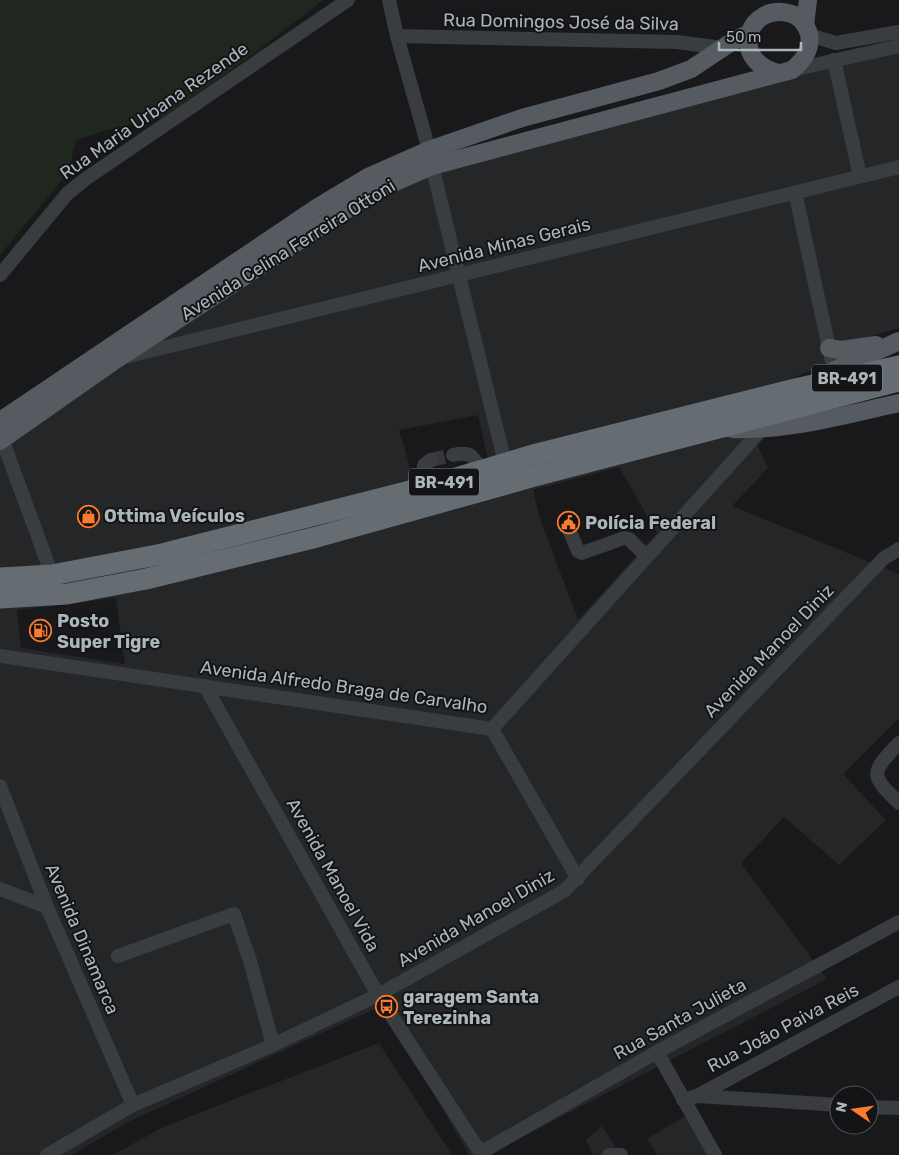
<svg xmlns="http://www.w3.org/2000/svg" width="899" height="1155" font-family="Rubik,sans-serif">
<rect width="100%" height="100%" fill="#19191b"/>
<!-- built -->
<g fill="#252628" fill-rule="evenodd">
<path d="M899 50V328L852 342 820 367 737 400 768 468 732 506 899 574V718L843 774 886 820 839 865 784 817 741 863 827 979 487 1155H469L383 1005 128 1122 72 1155H0V446L183 322 410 182 441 168 762 83ZM478 415 488 459 413 478 399 430ZM619 467 657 533 578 620 539 516 533 490ZM116 598 125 664 21 648 17 610Z"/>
<path d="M379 1043 452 1155H113L163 1127Z"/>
<path d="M695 1110 720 1155H657L647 1139Z"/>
<path d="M602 1126 621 1155H593L586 1140Z"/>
</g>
<!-- green -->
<path fill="#1f271e" d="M0 0H323L256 52 163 118 118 127 76 140 68 173 0 255Z"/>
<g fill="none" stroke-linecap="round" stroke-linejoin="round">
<!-- minor-tunnel -->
<path stroke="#36383b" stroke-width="14" stroke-dasharray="14 7" stroke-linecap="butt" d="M431 460 453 455"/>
<!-- minor -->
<g stroke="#393d40" stroke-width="14">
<path d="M389 0 397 36 429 150"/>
<path d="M809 35 836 43 899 32"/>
<path d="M397 36 677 42 723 48"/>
<path d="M834 60 860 176"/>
<path d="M792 70 899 46"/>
<path d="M432 166 505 463"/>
<path d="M795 192 834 371"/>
<path d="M0 275 67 194 84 180 348 0"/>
<path d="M125 357 899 167"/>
<path d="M2 439 52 575"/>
<path d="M453 455C472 451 472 456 482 471"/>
<path d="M422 488 424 465 431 460"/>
<path d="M568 527 578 551 582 553 624 538 629 539 647 557"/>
<path d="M0 656 492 729 761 430"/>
<path d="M205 686 378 995 482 1155"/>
<path d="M492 729 578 879"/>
<path d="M899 743C871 773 869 774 899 803"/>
<path d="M0 786 47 907 133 1105"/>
<path d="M0 889 47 907"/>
<path d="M118 956 234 914 250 961 273 1045"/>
<path d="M657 1052 715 1155"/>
<path d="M698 1096 839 1105"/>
<path d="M683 1100 697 1096 899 987"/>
<path d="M869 1107 899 1108"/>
<path d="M480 1153 657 1052 899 922"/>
<path d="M47 1155 133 1105 273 1045 378 995 564 891 884 558 899 549"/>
<path d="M609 1155H621"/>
</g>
<!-- major -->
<g stroke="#555b60" stroke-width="18">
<path d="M805 25 808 0"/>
<path d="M829 348 841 350 876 345"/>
<path d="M820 377 899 341"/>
<path d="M0 421 318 207 368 177 429 150 522 118 659 81 691 69 733 41 748 34"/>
<path d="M732 429C789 431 844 415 899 403"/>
<path d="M0 441 117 359 377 190 432 166 792 70C803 61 812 50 809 34 807 26 800 17 792 14 748 0 727 61 779 73"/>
</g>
<!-- highway -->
<g stroke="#656c72" stroke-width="21">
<path d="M0 578 52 575 162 554 422 488 533 455 795 389 899 366"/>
<path d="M0 598 67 594 146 579 317 537 535 476 899 381"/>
</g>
</g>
<!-- icons -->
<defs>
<symbol id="shop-ring" viewBox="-11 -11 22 22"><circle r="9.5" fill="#141416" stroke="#fd7b2f" stroke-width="1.5"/><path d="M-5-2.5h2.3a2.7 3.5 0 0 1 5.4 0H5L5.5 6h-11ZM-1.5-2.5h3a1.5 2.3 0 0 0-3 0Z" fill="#fd7b2f"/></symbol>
<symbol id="civic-ring" viewBox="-11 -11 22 22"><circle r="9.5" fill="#141416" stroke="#fd7b2f" stroke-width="1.5"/><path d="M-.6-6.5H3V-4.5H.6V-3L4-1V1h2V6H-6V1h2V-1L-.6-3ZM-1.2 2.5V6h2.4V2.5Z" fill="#fd7b2f"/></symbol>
<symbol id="fuel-ring" viewBox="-11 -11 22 22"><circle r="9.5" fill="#141416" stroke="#fd7b2f" stroke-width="1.5"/><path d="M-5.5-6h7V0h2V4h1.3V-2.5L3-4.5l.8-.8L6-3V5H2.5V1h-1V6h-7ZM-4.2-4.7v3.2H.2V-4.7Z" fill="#fd7b2f"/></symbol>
<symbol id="bus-ring" viewBox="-11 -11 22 22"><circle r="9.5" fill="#141416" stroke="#fd7b2f" stroke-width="1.5"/><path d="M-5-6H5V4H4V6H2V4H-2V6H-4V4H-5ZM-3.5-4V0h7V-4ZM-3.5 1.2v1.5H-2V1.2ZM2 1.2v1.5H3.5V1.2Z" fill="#fd7b2f"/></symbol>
</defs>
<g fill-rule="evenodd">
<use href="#shop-ring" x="76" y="504" width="25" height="25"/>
<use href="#civic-ring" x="556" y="510" width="25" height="25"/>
<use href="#fuel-ring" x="28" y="618" width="25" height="25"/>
<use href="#bus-ring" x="374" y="994" width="25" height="25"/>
</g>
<g text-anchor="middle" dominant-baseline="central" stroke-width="4" stroke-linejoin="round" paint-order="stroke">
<!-- shield labels -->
<g fill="#141416" stroke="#7d858a" stroke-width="1">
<rect x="812" y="364.5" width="70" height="27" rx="4"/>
<rect x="409" y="468.5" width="70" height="27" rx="4"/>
</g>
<g font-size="16" font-weight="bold" fill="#aab5bc">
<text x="847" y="378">BR-491</text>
<text x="444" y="482">BR-491</text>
</g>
<!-- street labels -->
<g font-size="18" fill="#aab5bc" stroke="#141416">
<text transform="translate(561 22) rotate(1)">Rua Domingos José da Silva</text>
<text transform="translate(154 111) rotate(-35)">Rua Maria Urbana Rezende</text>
<text transform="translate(504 245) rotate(-14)">Avenida Minas Gerais</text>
<text transform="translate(288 250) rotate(-32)">Avenida Celina Ferreira Ottoni</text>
<text transform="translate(769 651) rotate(-46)">Avenida Manoel Diniz</text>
<text transform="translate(344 687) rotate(8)">Avenida Alfredo Braga de Carvalho</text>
<text transform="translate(333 875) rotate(61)">Avenida Manoel Vida</text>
<text transform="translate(476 918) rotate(-30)">Avenida Manoel Diniz</text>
<text transform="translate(82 939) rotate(67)">Avenida Dinamarca</text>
<text transform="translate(680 1019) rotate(-29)">Rua Santa Julieta</text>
<text transform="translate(783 1028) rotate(-28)">Rua João Paiva Reis</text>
</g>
<!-- poi labels -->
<g font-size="18" font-weight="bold" fill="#aab5bc" stroke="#141416" text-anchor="start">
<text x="104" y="516">Ottima Veículos</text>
<text x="585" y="523">Polícia Federal</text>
<text x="57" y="621">Posto<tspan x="57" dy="21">Super Tigre</tspan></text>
<text x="403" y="997">garagem Santa<tspan x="403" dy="21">Terezinha</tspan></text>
</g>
</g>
<!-- north arrow -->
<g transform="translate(854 1110) rotate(283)"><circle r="24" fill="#141416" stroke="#505458"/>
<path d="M0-4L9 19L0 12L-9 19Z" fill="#fd7b2f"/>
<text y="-8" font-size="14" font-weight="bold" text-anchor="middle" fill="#aab5bc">N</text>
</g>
<!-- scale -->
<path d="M719 42v8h82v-8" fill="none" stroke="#aab5bc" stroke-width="2.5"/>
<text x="726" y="42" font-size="15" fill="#aab5bc" stroke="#141416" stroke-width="4" paint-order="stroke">50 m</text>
</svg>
